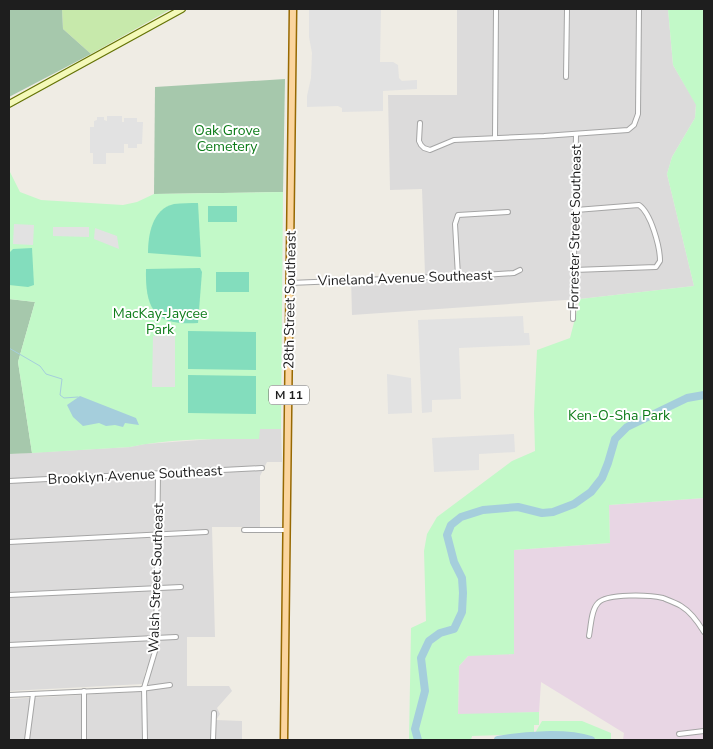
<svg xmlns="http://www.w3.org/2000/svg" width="713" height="749" font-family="'Nunito Sans',sans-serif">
<rect width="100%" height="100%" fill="#efece4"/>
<!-- residential -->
<g fill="#dcdbdb">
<path d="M457 9H668L673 65 696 104 695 118 672 157 667 174 694 286 580 299 352 315 351 277 425 274 422 189 390 190 388 95H457Z"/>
<path d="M259 429H281L282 462H267L260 476V527H212L215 637H187V686H229L232 691 217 708 220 714 216 720 242 721V740H9V699L148 691 149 677 157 655 161 478H156L152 650 151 660 145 672 143 684 9 691V454L130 447 145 444 213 439H259Z"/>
</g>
<!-- industrial -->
<path fill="#e8d6e4" d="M704 498V740H623L624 733 541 682 539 712 458 715 459 666 469 655 514 654V550L610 543 609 505Z"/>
<!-- grass -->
<path fill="#c7e9ab" d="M62 9H171L91 54 63 29Z"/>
<!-- cemetery -->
<g fill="#a6c8ac">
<path d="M9 9H62L63 29 91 54 9 97Z"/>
<path d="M285 79 283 192 154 194 155 87Z"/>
<path d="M9 299 35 302 18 362 32 453 9 454Z"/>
</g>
<!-- park -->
<g fill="#c2f9c8">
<path d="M668 9H704V498L609 505 610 543 514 550V654L468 656 459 666 458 714 539 712V725H534V734L472 736 471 740H409L411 628 426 621 424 551 427 534 437 517 512 461 535 451 534 413 537 350 570 338 580 299 694 286 667 174 672 157 695 118 696 105 673 65Z"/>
<path d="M9 170 20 192 41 200 123 205 137 202 154 194 283 192 281 429H260L259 439C217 439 172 438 130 447L32 453 18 362 35 302 9 299Z"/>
<path d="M542 721H582L611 733V740H531Z"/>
</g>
<!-- pitch -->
<g fill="#83ddbd">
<path d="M198 203 201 257 148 253C148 235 152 209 174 204 182 203 190 203 198 203Z"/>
<rect x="208" y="206" width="29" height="16"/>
<path d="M32 248 34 285 28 287 9 285V253L13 249Z"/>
<path d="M200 268 202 272 198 323C155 326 145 310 146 269Z"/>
<rect x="216" y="272" width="33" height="20"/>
<path d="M188 331 256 332V370L188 369Z"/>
<path d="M188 375 256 376V414L188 413Z"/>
</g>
<!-- parking -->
<g fill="#e2e2e2">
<path d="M309 9H381L380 62H393L398 65 399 78 402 81 417 80V89L383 91V111L342 112V108L338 106 307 107V96L311 78 312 53 309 37Z"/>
<path d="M107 116H122V122H124V118H137V122H143L142 144H137V148H128V144H124V153H106V164H93V153H90V127H94V121L97 120V117H104V120L107 121Z"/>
<path d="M14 224 34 225 33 245 13 244Z"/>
<path d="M53 227H89V237L53 236Z"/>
<path d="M95 228 117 236 119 249 94 239Z"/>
<path d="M523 316 524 333H529L530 345 459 348 461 399 432 400V412L422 413 418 320Z"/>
<path d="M153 336H175V387H152Z"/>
<path d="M387 374 411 378 412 413 388 414Z"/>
<path d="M514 434 515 452 479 454V470L434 472 432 438Z"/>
</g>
<!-- water -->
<path fill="#a5cedc" d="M80 396 136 418 139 425 125 423 123 427 115 425 106 426 99 423 83 426 73 417 67 405Z"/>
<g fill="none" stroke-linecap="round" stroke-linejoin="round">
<!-- stream -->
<path stroke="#a5cedc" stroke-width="1" d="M9 348 40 366 46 374 62 379 60 395 64 398 78 397"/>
<!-- river -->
<g stroke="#a5cedc" stroke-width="8">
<path d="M418 740 415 729 425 691 421 658 429 641 440 633 454 629 462 612 463 593 462 578 454 562 447 535 451 525 461 517 483 510 518 507 542 513 553 512 574 504 591 492 602 478 608 463 615 439 627 427 687 398 704 395"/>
<path d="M498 740C523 735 567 732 591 740"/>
</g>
<defs>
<g id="street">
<path d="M566 77 567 9"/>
<path d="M420 123 419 141 421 145 424 148 430 150 454 140 544 136 628 130 634 125 638 114 639 9"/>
<path d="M495 138 496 9"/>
<path d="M574 270 656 267 660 261C660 247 651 213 639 205L576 210"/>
<path d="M458 276 455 224 458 215 508 212"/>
<path d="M290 283 483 275 514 273 520 270"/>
<path d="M573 319 576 134"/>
<path d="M9 481 262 468"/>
<path d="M244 530H287"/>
<path d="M9 542 206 532"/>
<path d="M9 595 181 587"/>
<path d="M589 636C591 626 591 610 598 603 607 593 650 595 663 598 668 600 676 603 681 606 691 612 698 622 704 632"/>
<path d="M9 645 176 637"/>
<path d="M9 695 141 689 170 685"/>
<path d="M679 734 704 731"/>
<path d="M27 740 33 694"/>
<path d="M84 740V691"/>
<path d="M145 740 144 688 156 648 158 474"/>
<path d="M213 740 214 713"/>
</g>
<path id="secondary" d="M9 104 182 9"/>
<path id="primary" d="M284 740 293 9"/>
</defs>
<!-- street casing -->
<use href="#street" stroke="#a5a5a5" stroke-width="6"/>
<!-- secondary casing -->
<use href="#secondary" stroke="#657406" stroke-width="8"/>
<!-- primary casing -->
<use href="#primary" stroke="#976902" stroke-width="9"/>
<!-- street -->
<use href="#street" stroke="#fff" stroke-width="4"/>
<!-- secondary -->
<use href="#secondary" stroke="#f4f9b9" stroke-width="5.5"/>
<!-- primary -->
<use href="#primary" stroke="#fbd59e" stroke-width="6"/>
</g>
<g text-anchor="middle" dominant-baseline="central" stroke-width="4" stroke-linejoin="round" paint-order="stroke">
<!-- shield labels -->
<rect fill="#fff" stroke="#626262" stroke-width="1" x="269" y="385.5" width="40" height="19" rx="4"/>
<g font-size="12" font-weight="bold" fill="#1e1e1e">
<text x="289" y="395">M 11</text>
</g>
<!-- park labels -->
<g font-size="14" fill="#0d7c19" stroke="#fff">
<text x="227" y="130">Oak Grove<tspan x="227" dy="16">Cemetery</tspan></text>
<text x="160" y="313">MacKay-Jaycee<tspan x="160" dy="16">Park</tspan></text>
<text x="619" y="415">Ken-O-Sha Park</text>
</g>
<!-- street labels -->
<g font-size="14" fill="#1e1e1e" stroke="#fff">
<text transform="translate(575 227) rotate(-89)">Forrester Street Southeast</text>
<text transform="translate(405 278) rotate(-2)">Vineland Avenue Southeast</text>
<text transform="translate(290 300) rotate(-89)">28th Street Southeast</text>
<text transform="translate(135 475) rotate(-3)">Brooklyn Avenue Southeast</text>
<text transform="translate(156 578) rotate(-88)">Walsh Street Southeast</text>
</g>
</g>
<!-- border -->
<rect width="713" height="749" fill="none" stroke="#1e1e1e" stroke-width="20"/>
</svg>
